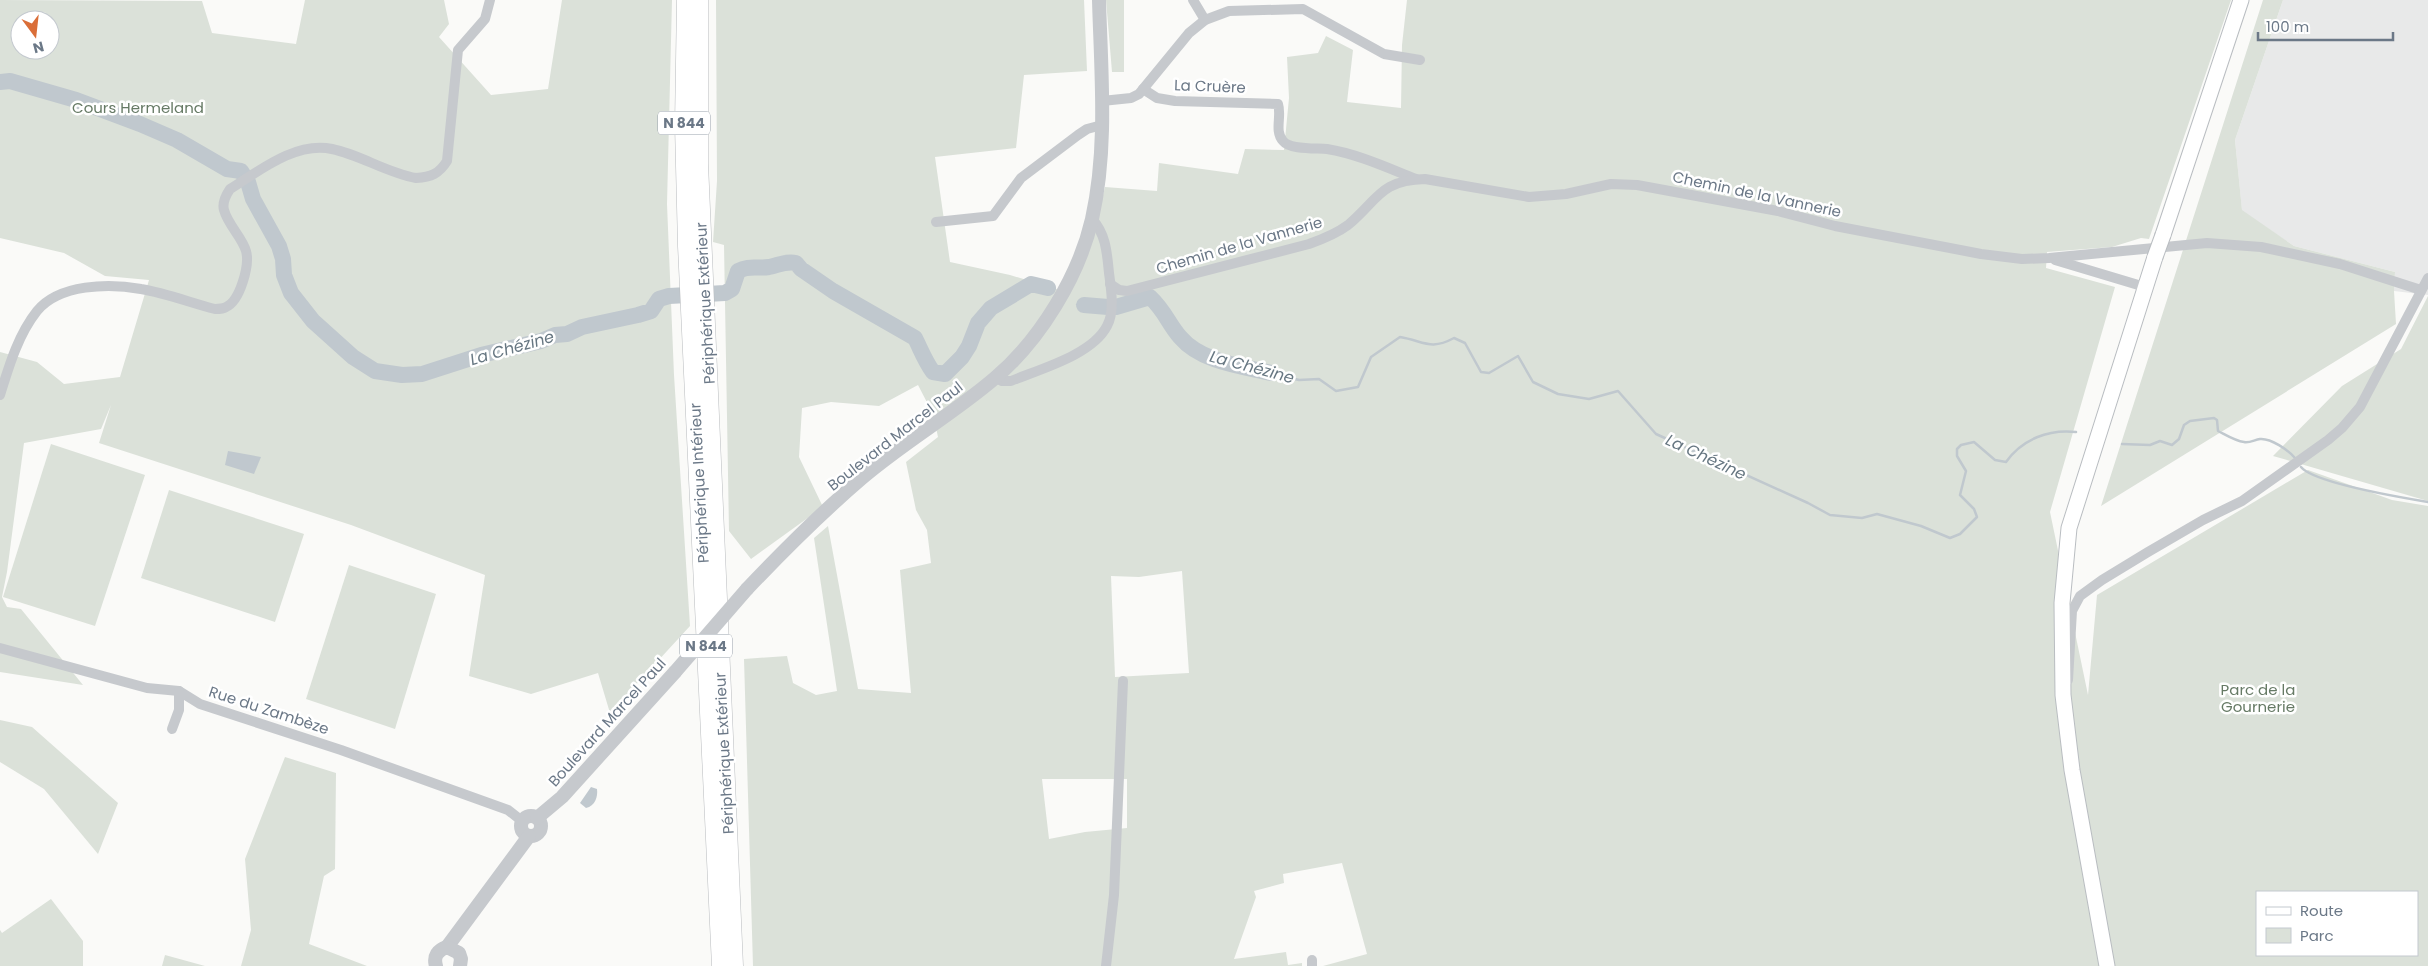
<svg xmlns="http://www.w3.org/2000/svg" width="2428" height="966" font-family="Poppins,sans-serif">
<rect width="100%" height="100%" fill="#fafaf8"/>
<!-- built -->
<path fill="#e8e9e9" d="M2283 0H2428V295L2394 291 2395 272 2294 246 2242 211 2235 140Z"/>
<!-- green -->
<g fill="#dbe1d9" fill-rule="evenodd">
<path d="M0 0 202 1 212 33 296 44 305 0H444L449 24 439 37 491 95 548 89 562 0H672L667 204 674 375 690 626 610 713 598 673 531 694 469 676 485 575 351 525 99 443 111 405 101 429 24 443 7 572 2 597 7 607 21 609 83 685 0 672V352L37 362 64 384 120 377 149 280 105 276 64 253 0 238ZM20 20H50V50H20Z"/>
<path d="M716 0H1084L1087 71 1024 75 1016 148 935 157 950 262 1010 275 1070 293 1090 248 1105 187 1157 191 1159 163 1238 174 1245 149 1284 150 1289 98 1287 57 1318 53 1326 36 1353 50 1347 102 1401 108 1402 45 1407 0H2231L2149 239 2141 238 2112 247 2047 252 2046 268 2115 287 2050 512 2088 695 2097 595 2308 470 2392 500 2428 506V966H1323L1367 954 1342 863 1283 874 1284 883 1254 891 1256 897 1234 959 1286 952 1288 965 1302 963V966H753L744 659 787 656 793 683 816 695 837 691 814 538 828 526 858 689 911 693 900 570 931 563 927 530 916 510 906 462 938 437 933 414 918 385 879 406 831 402 802 408 799 457 823 507 751 559 729 531 724 245 713 242 717 181ZM1182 571 1189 673 1115 677 1111 576 1139 577ZM1042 779H1127V828L1085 832 1049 839ZM2257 892H2417V955H2257Z"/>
<path d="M1106 0H1124V72H1112Z"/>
<path d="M2263 0H2283L2235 140 2242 210 2294 246 2395 272 2394 291 2396 324 2101 506Z"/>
<path d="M2428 296V501L2273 456 2342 386 2401 349Z"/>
<path d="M51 444 145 475 95 626 3 597Z"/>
<path d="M169 490 304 534 275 622 141 578Z"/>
<path d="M349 565 436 594 395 729 306 699Z"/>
<path d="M0 720 32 727 118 803 98 854 44 789 0 762Z"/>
<path d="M285 757 336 773 335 869 324 876 309 944 367 966H241L251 930 245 859Z"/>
<path d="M51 899 83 941V966H0V930L2 933Z"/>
<path d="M165 955 205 966H162Z"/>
</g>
<!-- water -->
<g fill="#c0c8ce">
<path d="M228 451 261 457 254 474 225 465Z"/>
<path d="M591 787 597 789C598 797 595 806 586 808L580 803Z"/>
</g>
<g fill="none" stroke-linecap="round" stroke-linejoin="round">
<!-- stream -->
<g stroke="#c0c8ce" stroke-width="2.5">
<path d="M1271 373 1299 380 1319 379 1336 391 1358 387 1371 357 1400 337C1424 341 1430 351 1454 338L1465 343 1481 372 1489 373 1518 356 1533 382 1558 394 1589 399 1618 391 1656 434 1808 503 1830 515 1862 518 1877 514 1921 526 1950 538 1960 534 1977 517 1974 509 1960 495 1966 471 1957 456V449L1961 445 1974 442 1995 460 2006 462C2022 439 2049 429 2076 432"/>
<path d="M2122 444 2150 445 2160 441 2172 445 2179 439 2184 425 2190 421 2214 418 2217 420 2218 431C2226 435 2235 441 2244 442 2250 443 2254 440 2260 439 2271 438 2288 450 2295 458"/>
<path d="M2301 467C2314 483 2404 498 2428 502"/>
</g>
<!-- river -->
<g stroke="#c0c8ce" stroke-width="16">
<path d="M0 82 10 81 76 100 140 124 177 140 227 169 241 171 248 182 253 199 279 246 283 259 284 275 291 293 313 321 353 357 375 371 402 375 422 374 481 355 541 341 555 335 567 334 582 327 638 315 651 311 659 299 669 296 725 293 732 289 738 271C749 265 757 269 769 267 779 265 785 261 796 263L801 269 833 291 915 338C921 350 925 361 933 372L945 374 962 357 969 346 978 323 991 308 1031 284 1048 288"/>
<path d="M1084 305 1108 307"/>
<path d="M1116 307 1150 297C1165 311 1168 323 1180 337 1201 362 1241 366 1271 373"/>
</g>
<defs>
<g id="secondary">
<path d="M2163 235 2241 0"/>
<path d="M2107 966 2072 770 2063 695 2062 603 2069 528 2155 257"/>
</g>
<g id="trunk">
<path d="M686 0 684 125 687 246 721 966"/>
<path d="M699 0V164L734 966"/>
</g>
</defs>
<!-- secondary casing -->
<use href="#secondary" stroke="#b9bdc1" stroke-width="17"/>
<!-- trunk casing -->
<use href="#trunk" stroke="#b9bcbf" stroke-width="19"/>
<!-- minor -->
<g stroke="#c6c9cd" stroke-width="10">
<path d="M1193 0 1205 20"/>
<path d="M1143 89 1157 98 1175 101 1278 104C1282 116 1274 131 1283 141 1290 150 1316 148 1327 149 1358 154 1388 168 1416 179"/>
<path d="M1102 101 1131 98 1139 94 1189 33 1205 20 1229 11 1303 9 1384 54 1420 60"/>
<path d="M936 222 993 216 1021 178 1078 135 1087 129 1102 125"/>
<path d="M2055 260 2145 287"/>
<path d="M1110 284 1119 290 1127 291 1309 244C1323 239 1336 234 1348 225 1378 200 1380 180 1425 179L1529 197 1566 194 1611 184 1637 185 1778 211 1835 226 1981 254 2022 259 2049 258 2207 243 2261 247 2340 264 2421 290"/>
<path d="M996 378 1002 381H1011C1040 369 1092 355 1107 326 1115 312 1111 288 1109 273 1107 253 1106 234 1092 219"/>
<path d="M0 395C9 366 18 335 37 311 59 284 109 283 141 289 166 293 191 303 215 309 218 309 223 309 226 307 240 301 250 265 246 251 242 237 228 225 224 210 222 203 226 195 230 189 259 171 296 141 332 149 361 155 387 173 416 178 431 177 439 174 447 161L458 50 485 19 490 0"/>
<path d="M0 648 147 688 179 691 200 704 341 750 508 810 522 821"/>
<path d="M2068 680 2072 611 2080 596 2102 580 2148 552 2203 520 2242 501 2328 440 2342 428 2360 407 2428 278"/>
<path d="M172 729 179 710V691"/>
<path d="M1312 960V966"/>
<path d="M1106 966 1114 895 1123 681"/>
</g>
<!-- tertiary -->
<g stroke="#c6c9cd" stroke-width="14">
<path d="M747 589C784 550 821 513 862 478 904 442 953 414 995 378 1040 340 1079 276 1092 219 1108 148 1101 72 1099 0"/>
<circle cx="531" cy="826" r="10"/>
<path d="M537 818 562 797 675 672"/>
<path d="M447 947 529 836"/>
<path d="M436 966C433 956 438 950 447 947L459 953 461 959 460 966"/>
</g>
<!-- secondary -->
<use href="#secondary" stroke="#fff" stroke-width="15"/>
<!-- trunk -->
<use href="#trunk" stroke="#fff" stroke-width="18"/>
<defs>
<path id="secondary-bridge" d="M2155 257 2163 235"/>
</defs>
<!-- secondary-bridge casing -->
<use href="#secondary-bridge" stroke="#b9bdc1" stroke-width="17" stroke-linecap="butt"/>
<!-- tertiary-bridge -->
<path stroke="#c6c9cd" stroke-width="14" d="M675 672 747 589"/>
<!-- secondary-bridge -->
<use href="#secondary-bridge" stroke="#fff" stroke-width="15"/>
</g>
<g text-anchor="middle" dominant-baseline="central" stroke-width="5" stroke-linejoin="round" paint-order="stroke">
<!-- shield labels -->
<g fill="#fff" stroke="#97a0ab" stroke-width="1">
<rect x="658" y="111.5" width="52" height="23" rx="4"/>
<rect x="680" y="634.5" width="52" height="23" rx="4"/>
</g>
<g font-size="14" font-weight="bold" fill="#6b7887">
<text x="684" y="123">N 844</text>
<text x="706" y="646">N 844</text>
</g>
<!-- street labels -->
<g font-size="15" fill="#6b7887" stroke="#fff">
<text transform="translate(1210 86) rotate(2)">La Cruère</text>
<text transform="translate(1757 194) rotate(12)">Chemin de la Vannerie</text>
<text transform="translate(1239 245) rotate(-16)">Chemin de la Vannerie</text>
<text transform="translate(705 303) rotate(-93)">Périphérique Extérieur</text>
<text transform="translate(895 436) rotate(-38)">Boulevard Marcel Paul</text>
<text transform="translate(699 483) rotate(-93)">Périphérique Intérieur</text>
<text transform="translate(269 710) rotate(18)">Rue du Zambèze</text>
<text transform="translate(607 722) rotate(-48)">Boulevard Marcel Paul</text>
<text transform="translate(724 753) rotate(-93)">Périphérique Extérieur</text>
</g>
<!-- park labels -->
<g font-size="15" fill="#667a65" stroke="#fff">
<text x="138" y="107">Cours Hermeland</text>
<text x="2258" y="689">Parc de la<tspan x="2258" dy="17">Gournerie</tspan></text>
</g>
<!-- water labels -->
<g font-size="16" font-style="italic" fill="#677782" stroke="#fff">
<text transform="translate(512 348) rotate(-16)">La Chézine</text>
<text transform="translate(1252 367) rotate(15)">La Chézine</text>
<text transform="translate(1706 457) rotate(25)">La Chézine</text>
</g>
</g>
<!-- legend -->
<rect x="2256" y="891" width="162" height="65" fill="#ffffff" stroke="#c4c9cf"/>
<rect x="2266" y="907" width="25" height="8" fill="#ffffff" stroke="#c4c9cf"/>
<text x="2300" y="916" font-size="15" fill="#6b7887">Route</text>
<rect x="2266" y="928" width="25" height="15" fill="#dbe1d9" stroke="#c4c9cf"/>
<text x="2300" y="941" font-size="15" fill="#6b7887">Parc</text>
<!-- north arrow -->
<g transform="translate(35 35) rotate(165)"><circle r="24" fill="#ffffff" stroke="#c4c9cf"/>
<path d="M0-4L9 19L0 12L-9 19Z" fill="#da6e38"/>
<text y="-8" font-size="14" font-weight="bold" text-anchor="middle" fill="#6b7887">N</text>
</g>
<!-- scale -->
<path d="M2258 32v8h135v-8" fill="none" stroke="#6b7887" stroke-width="2.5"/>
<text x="2266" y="32" font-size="15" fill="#6b7887" stroke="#ffffff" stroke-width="4" paint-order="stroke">100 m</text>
</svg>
